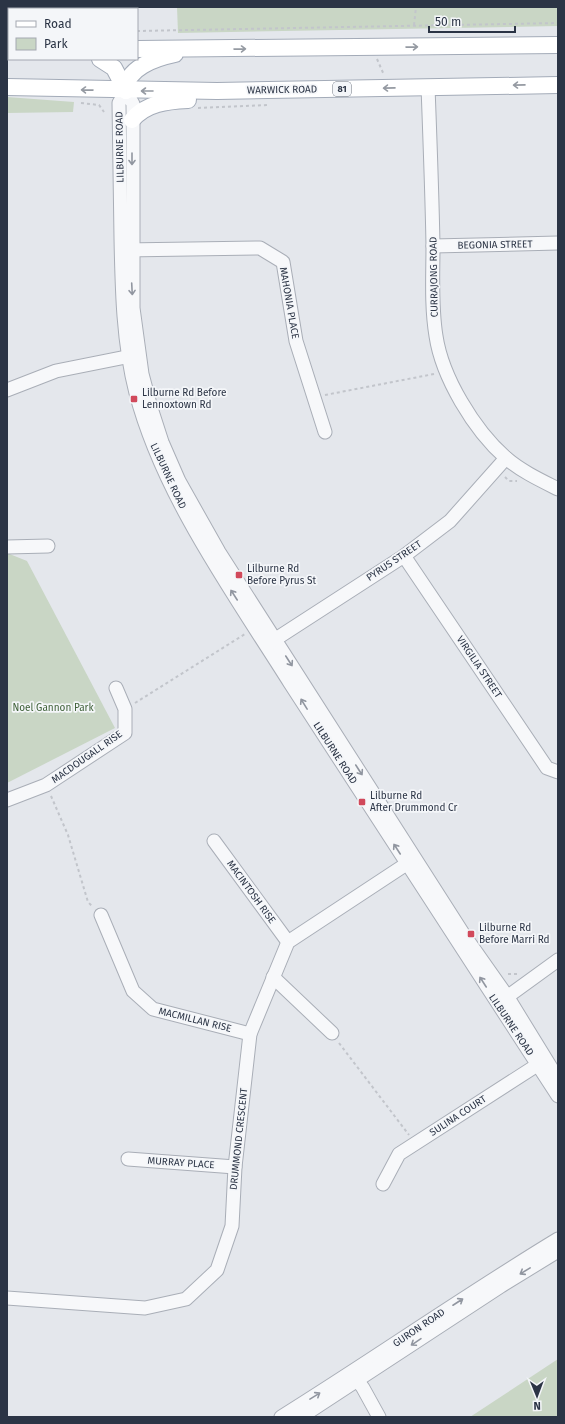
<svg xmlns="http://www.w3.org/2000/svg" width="565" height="1424" font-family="'Fira Sans',sans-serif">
<rect width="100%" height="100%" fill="#e4e7ec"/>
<!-- green -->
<g fill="#c9d6c5">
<path d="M177 7H558V26L178 33Z"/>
<path d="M7 97 74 102 73 112 7 113Z"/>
<path d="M7 553 27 561 115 728 7 783Z"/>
<path d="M558 1359V1417H470Z"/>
</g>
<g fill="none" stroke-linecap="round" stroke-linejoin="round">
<defs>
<g id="minor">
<path d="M428 87C430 140 432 192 433 245 433 275 431 306 436 336 442 377 474 430 506 458 521 471 540 480 558 489"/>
<path d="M126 91 119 103C120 148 120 193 121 238 122 289 123 343 136 393 163 496 234 594 290 683 379 821 469 958 558 1096"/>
<path d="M126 91 133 104V308L142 374 151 408 162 442 179 481 219 552 464 935 507 996 558 1079"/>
<path d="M433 246 558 243"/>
<path d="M125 250 260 248 283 262 296 341 325 432"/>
<path d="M7 390 56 371 136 355"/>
<path d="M7 547 48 546"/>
<path d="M404 556 547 768 558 772"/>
<path d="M268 644 404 556 450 521 506 458"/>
<path d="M7 800 46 785 125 733V709L116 688"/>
<path d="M214 841 288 942"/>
<path d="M101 915 133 991 153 1009 250 1034"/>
<path d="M273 977 332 1033"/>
<path d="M500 1002 558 960"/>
<path d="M128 1159 235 1167"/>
<path d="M383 1184 399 1154 545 1060"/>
<path d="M7 1298 145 1308 186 1299 217 1270 232 1226 235 1167 250 1034 288 942 414 859"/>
<path d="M353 1374 363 1388 379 1417"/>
<path d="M281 1417C374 1359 464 1296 558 1239"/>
<path d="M301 1417 501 1286 558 1251"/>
</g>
<g id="major">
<path d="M7 49H9"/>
<path d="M137 49 558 45"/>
<path d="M100 59 114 68 126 91"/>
<path d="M7 87 217 91 558 85"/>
<path d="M126 91C125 68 156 58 175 54"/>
<path d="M132 120C146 103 167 101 188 100"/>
</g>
</defs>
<!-- minor casing -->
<use href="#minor" stroke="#a9aeb7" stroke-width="15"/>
<!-- major casing -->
<use href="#major" stroke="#a3abb8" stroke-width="18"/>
<!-- path -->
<g stroke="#c2c5cb" stroke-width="2" stroke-dasharray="3 3" stroke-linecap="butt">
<path d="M414 25 416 7"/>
<path d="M7 28H9"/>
<path d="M137 31 558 23"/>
<path d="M377 59 384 75"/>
<path d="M81 103 99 105 104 112"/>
<path d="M198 108 267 105"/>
<path d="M325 395 434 374"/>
<path d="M505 477 509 481H517"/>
<path d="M135 703 245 634"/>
<path d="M51 796 68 835 88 902 93 907"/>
<path d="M508 974H517"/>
<path d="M339 1043 409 1135"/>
</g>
<!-- minor -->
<use href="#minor" stroke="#f7f8fa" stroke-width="13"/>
<!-- major -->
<use href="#major" stroke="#fff" stroke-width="16"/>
</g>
<!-- one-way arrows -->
<defs><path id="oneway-shaft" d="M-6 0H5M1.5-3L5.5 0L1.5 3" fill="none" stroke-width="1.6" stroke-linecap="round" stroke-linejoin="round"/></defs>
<g stroke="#959aa2">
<use href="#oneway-shaft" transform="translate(412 47) rotate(-1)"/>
<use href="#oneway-shaft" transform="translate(240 49) rotate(-1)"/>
<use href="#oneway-shaft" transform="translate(519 85) rotate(179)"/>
<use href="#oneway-shaft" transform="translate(389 88) rotate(179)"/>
<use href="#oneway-shaft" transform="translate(87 90) rotate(-179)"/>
<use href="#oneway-shaft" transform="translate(147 91) rotate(-180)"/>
</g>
<g stroke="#9196a0">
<use href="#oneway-shaft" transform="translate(132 159) rotate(90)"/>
<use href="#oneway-shaft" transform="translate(132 289) rotate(87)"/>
<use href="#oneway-shaft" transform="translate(234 595) rotate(-123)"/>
<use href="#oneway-shaft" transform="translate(289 661) rotate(57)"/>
<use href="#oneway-shaft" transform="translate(304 704) rotate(-122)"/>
<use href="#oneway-shaft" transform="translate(359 770) rotate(57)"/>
<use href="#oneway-shaft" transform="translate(397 849) rotate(-123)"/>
<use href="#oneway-shaft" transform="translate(483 982) rotate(-123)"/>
<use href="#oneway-shaft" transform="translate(525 1271) rotate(149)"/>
<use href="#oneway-shaft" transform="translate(458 1302) rotate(-33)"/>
<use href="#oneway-shaft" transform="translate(416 1342) rotate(146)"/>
<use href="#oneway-shaft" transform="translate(315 1396) rotate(-32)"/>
</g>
<!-- markers -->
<g fill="#d1495b" stroke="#f4f6f9" stroke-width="1.5">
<rect x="130" y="395" width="8" height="8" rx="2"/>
<rect x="235" y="571" width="8" height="8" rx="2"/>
<rect x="358" y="798" width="8" height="8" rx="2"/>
<rect x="467" y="930" width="8" height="8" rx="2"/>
</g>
<g text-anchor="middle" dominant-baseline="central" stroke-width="3.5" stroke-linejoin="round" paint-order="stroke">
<!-- shield labels -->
<rect fill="#f4f6f9" stroke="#676e7b" stroke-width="1" x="333" y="82" width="18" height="14" rx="3"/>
<g font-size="9" font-weight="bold" fill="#2b3445">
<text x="342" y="89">81</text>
</g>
<!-- street labels -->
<g font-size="10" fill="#2b3445" stroke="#f4f6f9">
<text transform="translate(282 90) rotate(-1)">WARWICK ROAD</text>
<text transform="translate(120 147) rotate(-91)">LILBURNE ROAD</text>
<text transform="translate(495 245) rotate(-1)">BEGONIA STREET</text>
<text transform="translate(434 277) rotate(-91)">CURRAJONG ROAD</text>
<text transform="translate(289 303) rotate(80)">MAHONIA PLACE</text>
<text transform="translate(168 476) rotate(65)">LILBURNE ROAD</text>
<text transform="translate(394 561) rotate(-34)">PYRUS STREET</text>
<text transform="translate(479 667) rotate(56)">VIRGILIA STREET</text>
<text transform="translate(335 753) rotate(57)">LILBURNE ROAD</text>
<text transform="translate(87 757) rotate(-35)">MACDOUGALL RISE</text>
<text transform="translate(251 892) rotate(54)">MACINTOSH RISE</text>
<text transform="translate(195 1020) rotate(14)">MACMILLAN RISE</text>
<text transform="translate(511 1025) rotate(56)">LILBURNE ROAD</text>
<text transform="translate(458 1116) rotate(-33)">SULINA COURT</text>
<text transform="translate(239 1139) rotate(-84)">DRUMMOND CRESCENT</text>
<text transform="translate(181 1163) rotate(4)">MURRAY PLACE</text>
<text transform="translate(419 1328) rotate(-34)">GURON ROAD</text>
</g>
<!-- poi labels -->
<g font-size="10" fill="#2b3445" stroke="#f4f6f9" text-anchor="start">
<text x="142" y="393">Lilburne Rd Before<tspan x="142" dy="12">Lennoxtown Rd</tspan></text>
<text x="247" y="569">Lilburne Rd<tspan x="247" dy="12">Before Pyrus St</tspan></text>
<text x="370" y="796">Lilburne Rd<tspan x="370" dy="12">After Drummond Cr</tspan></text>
<text x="479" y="928">Lilburne Rd<tspan x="479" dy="12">Before Marri Rd</tspan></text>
</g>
<!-- park labels -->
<g font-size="10" fill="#3f6138" stroke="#f4f6f9">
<text x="53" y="708">Noel Gannon Park</text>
</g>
</g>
<!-- border -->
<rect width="565" height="1424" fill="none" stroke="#2b3445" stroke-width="16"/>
<!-- legend -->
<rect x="8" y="8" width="130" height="52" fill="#f4f6f9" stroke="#a4a8b1"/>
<rect x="16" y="21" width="20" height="6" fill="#ffffff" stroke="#a4a8b1"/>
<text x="44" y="28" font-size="12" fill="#2b3445">Road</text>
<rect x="16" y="38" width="20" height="12" fill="#c9d6c5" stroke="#a4a8b1"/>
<text x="44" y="48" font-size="12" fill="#2b3445">Park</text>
<!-- north arrow -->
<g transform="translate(537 1396) rotate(179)" stroke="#f4f6f9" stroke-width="3" paint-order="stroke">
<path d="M0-3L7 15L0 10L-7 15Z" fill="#2b3445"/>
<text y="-6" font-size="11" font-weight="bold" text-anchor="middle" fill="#2b3445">N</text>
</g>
<!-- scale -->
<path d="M429 26v6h86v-6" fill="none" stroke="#2b3445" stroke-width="2"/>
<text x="435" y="26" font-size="12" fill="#2b3445" stroke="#f4f6f9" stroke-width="3" paint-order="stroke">50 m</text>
</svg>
